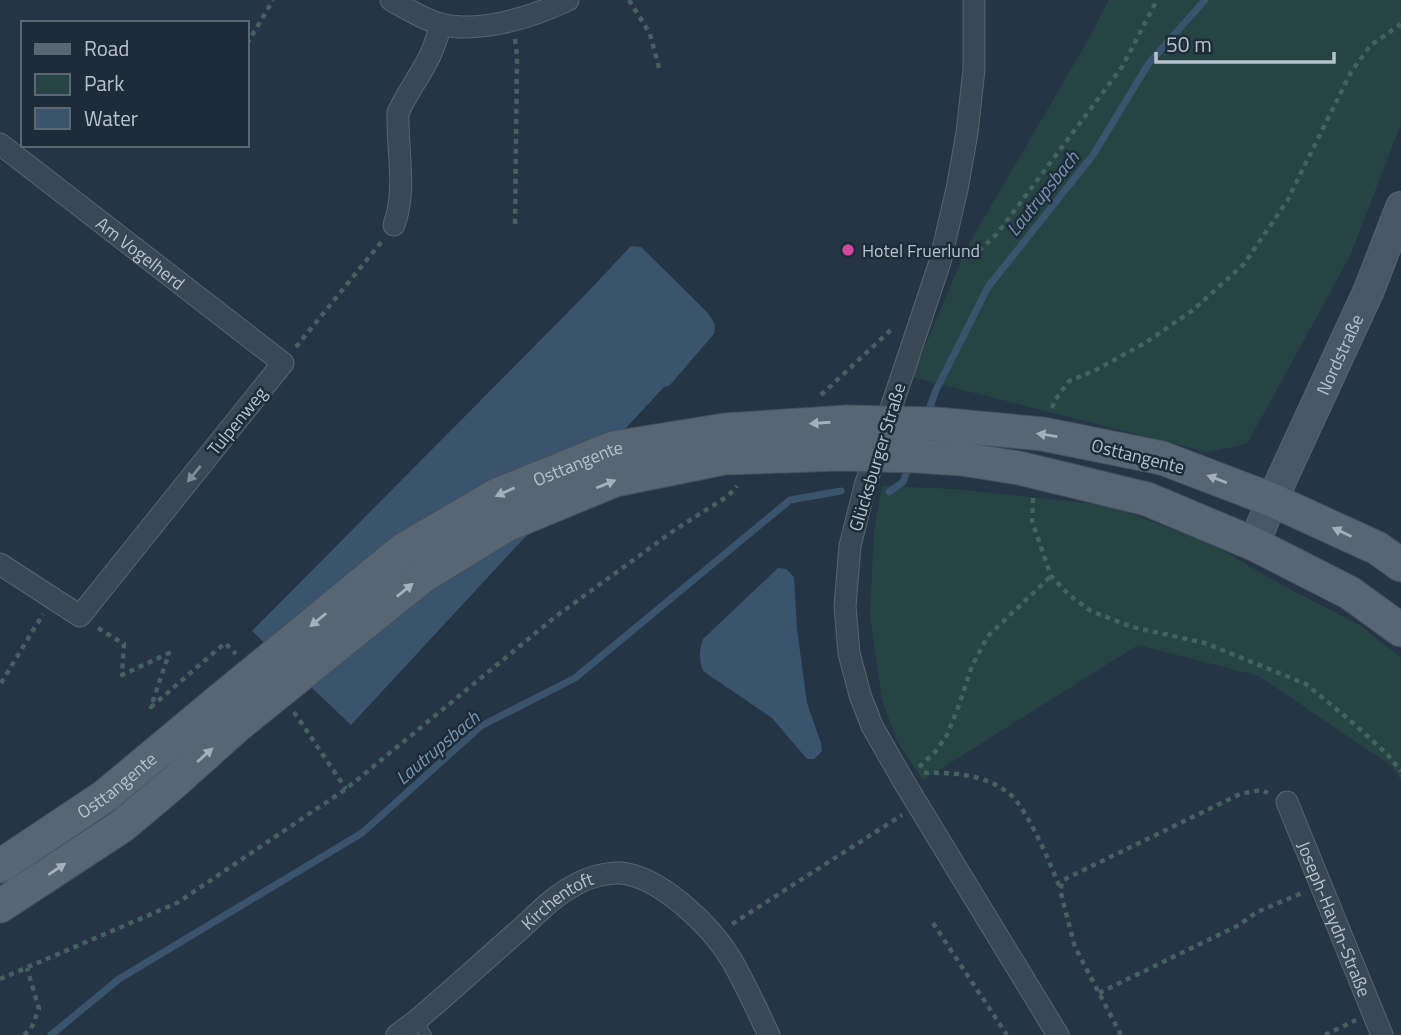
<svg xmlns="http://www.w3.org/2000/svg" width="1401" height="1035" font-family="'Titillium Web',sans-serif">
<rect width="100%" height="100%" fill="#253545"/>
<!-- green -->
<g fill="#274445">
<path d="M1109 0H1401V124L1350 256 1247 444 1207 452 912 377 967 247 1088 40Z"/>
<path d="M882 486 955 489 1107 505 1212 544 1282 585 1361 626 1401 658V781L1393 767 1259 676 1138 645 923 780 898 743 882 700 870 616 874 531Z"/>
</g>
<!-- water -->
<g fill="#3a546e">
<path d="M631 246 641 247 707 312 715 324 714 334 669 386 664 387 351 725 252 631 583 297Z"/>
<path d="M778 568 786 569 794 577 797 629 807 703 821 743 822 751 814 759H807L772 718 703 671C699 659 699 651 703 639Z"/>
</g>
<g fill="none" stroke-linecap="round" stroke-linejoin="round">
<!-- stream -->
<g stroke="#3a546e" stroke-width="7">
<path d="M927 415 936 390 988 287 1093 155 1149 63 1205 0"/>
<path d="M889 492 903 482 909 466"/>
<path d="M51 1035 119 979 362 833 481 726 575 678 790 500 841 491"/>
</g>
<defs>
<path id="service" d="M417 1020 426 1035"/>
<g id="minor">
<path d="M391 0C407 9 423 19 440 24 479 34 533 17 568 0"/>
<path d="M974 0V69L967 133 957 189 940 262 865 486 850 546 845 606 849 653 860 695 872 726 904 782 1058 1035"/>
<path id="s1" d="M0 144 283 363 80 616 0 564"/>
<path d="M394 225C407 190 397 151 398 113 405 96 416 82 425 65 433 52 437 39 441 24"/>
<path id="s2" d="M1287 802 1382 1035"/>
<path id="s3" d="M397 1035 417 1020C451 991 484 961 517 932 535 916 553 896 575 885 586 878 607 872 621 873 661 877 711 926 731 959 745 983 757 1010 769 1035"/>
</g>
<g id="secondary">
<path id="s4" d="M1254 544 1272 500 1369 290 1401 207"/>
</g>
<g id="primary">
<path d="M1162 458 1272 500 1377 548 1401 565"/>
<path d="M1147 499 1254 544 1350 593 1401 630"/>
<path id="s5" d="M0 866 105 796 219 701"/>
<path d="M0 906 122 826 172 784 238 725"/>
</g>
</defs>
<!-- service casing -->
<use href="#service" stroke="#586571" stroke-width="12"/>
<!-- minor casing -->
<use href="#minor" stroke="#586571" stroke-width="23"/>
<!-- secondary casing -->
<use href="#secondary" stroke="#586571" stroke-width="32"/>
<!-- primary casing -->
<use href="#primary" stroke="#44505d" stroke-width="35"/>
<!-- path -->
<g stroke="#466161" stroke-width="4.5" stroke-dasharray="5 5" stroke-linecap="butt">
<path d="M629 0 650 34 659 68"/>
<path d="M515 39 517 56 515 228"/>
<path d="M247 44 273 0"/>
<path d="M961 258 973 256 997 234 1122 67 1157 0"/>
<path d="M296 347 383 240"/>
<path d="M821 395 894 327"/>
<path d="M1052 408 1055 400 1069 381 1094 371 1145 343 1193 310 1244 264 1287 201 1351 72 1371 45 1401 24"/>
<path d="M1033 498 1032 521 1051 576 1069 595 1091 611 1132 627 1205 643 1306 684 1352 722 1387 754 1401 771"/>
<path d="M98 628 124 644 122 675 169 653 151 707 225 643 236 654"/>
<path d="M1 683 43 614"/>
<path d="M294 712 346 789"/>
<path d="M919 767 935 752 947 735 959 705 972 666 988 636 1051 576"/>
<path d="M924 773C954 772 989 775 1012 796 1016 799 1019 805 1022 809 1038 834 1049 861 1060 888"/>
<path d="M933 923 1007 1035"/>
<path d="M732 924 902 815"/>
<path d="M0 979 177 903 346 789 555 617 676 529 728 496 737 486"/>
<path d="M1099 993 1239 925 1257 912 1302 893"/>
<path d="M24 1035 31 1029 39 1009 27 968"/>
<path d="M1121 1035 1075 947 1060 890 1063 880 1240 794 1261 790 1268 793"/>
<path d="M1325 1035 1356 1020"/>
</g>
<!-- service -->
<use href="#service" stroke="#3a4754" stroke-width="10"/>
<!-- minor -->
<use href="#minor" stroke="#3a4754" stroke-width="21"/>
<!-- secondary -->
<use href="#secondary" stroke="#485667" stroke-width="30"/>
<!-- primary -->
<use href="#primary" stroke="#586674" stroke-width="33"/>
<defs>
<g id="primary-bridge">
<path id="s6" d="M219 701 403 550 497 495 613 448 725 430 847 422 936 424 1043 434 1162 458"/>
<path d="M238 725 423 576 506 525 615 480 724 458 840 454 917 456 962 459 1019 468 1147 499"/>
</g>
</defs>
<!-- primary-bridge casing -->
<use href="#primary-bridge" stroke="#44505d" stroke-width="35" stroke-linecap="butt"/>
<!-- primary-bridge -->
<use href="#primary-bridge" stroke="#586674" stroke-width="33"/>
</g>
<!-- one-way arrows -->
<defs><path id="oneway-solid" d="M-6-.8H1V-3.2L6.5 0L1 3.2V.8H-6Z" transform="scale(1.75)"/></defs>
<g fill="#a4b0bb">
<use href="#oneway-solid" transform="translate(820 423) rotate(176)"/>
<use href="#oneway-solid" transform="translate(1047 435) rotate(-171)"/>
<use href="#oneway-solid" transform="translate(1217 479) rotate(-159)"/>
<use href="#oneway-solid" transform="translate(606 484) rotate(-22)"/>
<use href="#oneway-solid" transform="translate(505 492) rotate(156)"/>
<use href="#oneway-solid" transform="translate(1342 532) rotate(-155)"/>
<use href="#oneway-solid" transform="translate(405 590) rotate(-39)"/>
<use href="#oneway-solid" transform="translate(318 620) rotate(141)"/>
<use href="#oneway-solid" transform="translate(205 755) rotate(-42)"/>
<use href="#oneway-solid" transform="translate(57 869) rotate(-34)"/>
</g>
<use fill="#7f8b97" href="#oneway-solid" transform="translate(194 474) rotate(129)"/>
<!-- markers -->
<circle fill="#d1479c" stroke="#1e2c39" stroke-width="2.5" cx="848" cy="250" r="7"/>
<g text-anchor="middle" dominant-baseline="central" stroke-width="5" stroke-linejoin="round" paint-order="stroke">
<!-- poi labels -->
<g font-size="18" fill="#b7c2cd" stroke="#1e2c39" text-anchor="start">
<text x="862" y="250">Hotel Fruerlund</text>
</g>
<!-- street labels -->
<g font-size="18" fill="#b7c2cd" stroke="#1e2c39">
<text stroke="none"><textPath href="#s1" startOffset="178">Am Vogelherd</textPath></text>
<text stroke="none"><textPath href="#s4" startOffset="208">Nordstraße</textPath></text>
<text transform="translate(237 421) rotate(-51)">Tulpenweg</text>
<text transform="translate(1138 456) rotate(14)">Osttangente</text>
<text transform="translate(877 457) rotate(-73)">Glücksburger Straße</text>
<text stroke="none"><textPath href="#s6" startOffset="434">Osttangente</textPath></text>
<text stroke="none"><textPath href="#s5" startOffset="142">Osttangente</textPath></text>
<text stroke="none"><textPath href="#s3" startOffset="210">Kirchentoft</textPath></text>
<text stroke="none"><textPath href="#s2" startOffset="126">Joseph-Haydn-Straße</textPath></text>
</g>
<!-- water labels -->
<g font-size="19" font-style="italic" fill="#7695b2" stroke="#1e2c39">
<text transform="translate(1042 193) rotate(-51)">Lautrupsbach</text>
<text transform="translate(437 747) rotate(-40)">Lautrupsbach</text>
</g>
</g>
<!-- legend -->
<rect x="21" y="21" width="228" height="126" fill="#1e2c39" stroke="#5b6874" stroke-width="2"/>
<rect x="35" y="44" width="35" height="10" fill="#586674" stroke="#5b6874" stroke-width="2"/>
<text x="84" y="56" font-size="21" fill="#b7c2cd">Road</text>
<rect x="35" y="74" width="35" height="21" fill="#274445" stroke="#5b6874" stroke-width="2"/>
<text x="84" y="91" font-size="21" fill="#b7c2cd">Park</text>
<rect x="35" y="108" width="35" height="21" fill="#3a546e" stroke="#5b6874" stroke-width="2"/>
<text x="84" y="126" font-size="21" fill="#b7c2cd">Water</text>
<!-- scale -->
<path d="M1156 52v10h178v-10" fill="none" stroke="#b7c2cd" stroke-width="3.5"/>
<text x="1166" y="52" font-size="21" fill="#b7c2cd" stroke="#1e2c39" stroke-width="5" paint-order="stroke">50 m</text>
</svg>
